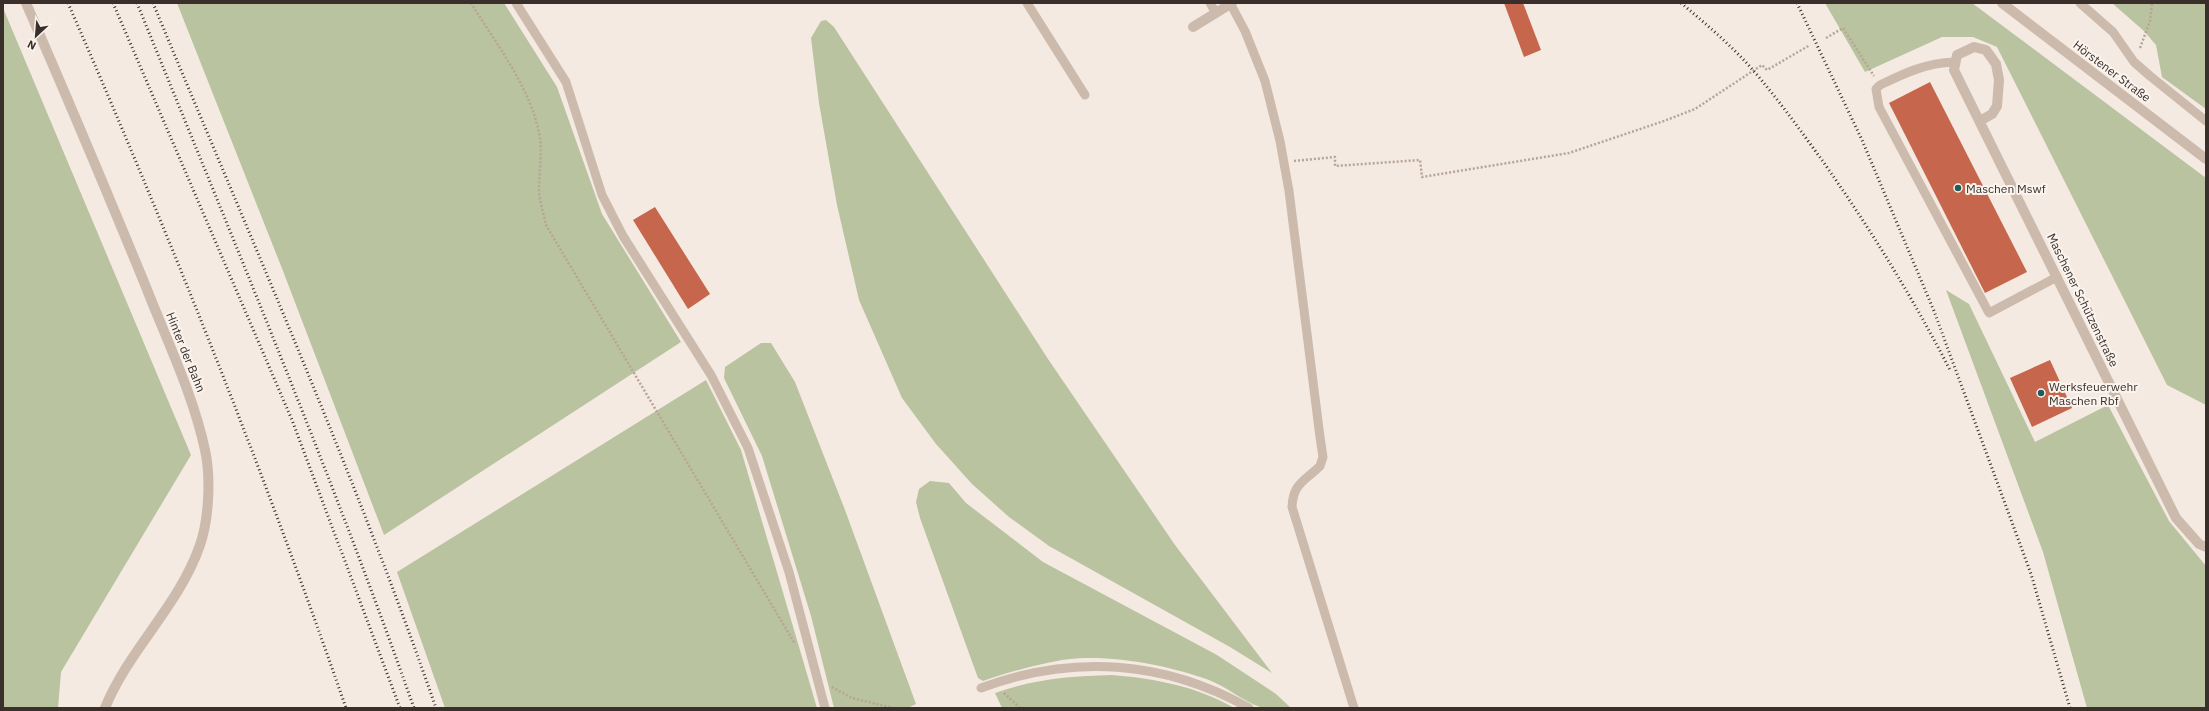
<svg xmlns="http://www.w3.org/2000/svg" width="2209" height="711" font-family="'IBM Plex Sans',sans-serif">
<rect width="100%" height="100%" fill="#f4eae1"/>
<!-- green -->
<g fill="#b9c3a0">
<path d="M177 3H504L557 87 602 214 681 342 384 535 283 271Z"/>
<path d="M1825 3H1972L2206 178V405L2167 385 1997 47 1973 37H1942L1865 72Z"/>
<path d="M2112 3H2206V109L2162 77 2156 45 2144 31Z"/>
<path d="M3 8 191 455 61 672 58 708H3Z"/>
<path d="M826 20 834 27 1048 359 1175 545 1272 673 1230 647 1049 546 1009 517 972 484 936 444 902 398 859 300 837 205 819 103 811 38 821 21Z"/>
<path d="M1946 290 1969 304 2035 442 2108 405 2169 521 2206 566V708H2087L2043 552Z"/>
<path d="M761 343H771L795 382 845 510 916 704 908 708H834L811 616 762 456 724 378 725 367Z"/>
<path d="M706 380 741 450 817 708H445L397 572Z"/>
<path d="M930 481 949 483 966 503 1043 562 1217 655 1276 694 1291 708C1282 708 1268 711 1260 707 1243 701 1227 687 1209 680 1168 665 1106 653 1062 660 1036 665 1008 672 983 681L978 678 920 518 916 502 919 489Z"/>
<path d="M1112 675C1153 678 1199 687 1234 708H1002L995 693C1034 679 1071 676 1112 675Z"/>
</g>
<!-- building -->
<g fill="#c6664d">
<path d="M1504 3H1523L1541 50 1524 57Z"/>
<path d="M1930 82 2027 272 1985 293 1889 103Z"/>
<path d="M655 207 710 294 688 309 633 220Z"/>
<path d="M2050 360 2072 408 2032 427 2010 378Z"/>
</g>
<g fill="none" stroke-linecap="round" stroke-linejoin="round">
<!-- path -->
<g stroke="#b8a496" stroke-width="2.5" stroke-dasharray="2 2" stroke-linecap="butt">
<path d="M471 3C496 44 532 89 540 138 542 156 539 174 539 192 540 203 544 215 546 225L795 644"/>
<path d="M1826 38 1843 28 1874 76"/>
<path d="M2140 48 2150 21 2152 3"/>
<path d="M1294 161 1335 157V166L1420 160 1422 177 1569 153 1664 121 1695 109 1762 65 1767 70 1810 45"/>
<path d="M832 687 852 698 893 708"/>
<path d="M1004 693 1020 708"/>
</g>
<!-- lane -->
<g stroke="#ccbaac" stroke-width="9">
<path d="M516 3 566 82 602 195 623 236 711 375 748 448 789 572 825 708"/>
<path d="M1027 3 1085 95"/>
<path d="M1210 3 1216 13"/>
<path d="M1230 3 1245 31 1265 81 1280 141 1289 191 1320 437 1323 457 1320 466C1305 481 1293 483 1292 507L1354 708"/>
<path d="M2080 3 2113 32 2134 62 2150 76 2206 121"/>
<path d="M1954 62C1926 63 1905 73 1880 85L1876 89 1879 107 1989 313 2057 277"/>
<path d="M981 688C1072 654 1164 660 1249 708"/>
</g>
<!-- street -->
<g stroke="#ccbaac" stroke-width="10">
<path d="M26 3C67 97 107 192 146 287 167 341 193 394 205 450 211 477 209 519 200 545 179 606 129 649 105 708"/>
<path d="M2002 3 2206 159"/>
<path d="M1980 121 1992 114 1997 106 1999 80 1996 64 1986 50 1974 47 1957 55 1954 70 2176 518 2199 544 2206 547"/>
</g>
<!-- rail -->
<g stroke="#3a2f2b" stroke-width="3" stroke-dasharray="1 3" stroke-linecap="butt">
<path d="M68 3C169 234 263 469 346 708"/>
<path d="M113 3 292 420 400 708"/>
<path d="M137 3C232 237 330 470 414 708"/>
<path d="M153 3C250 237 353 469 436 708"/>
<path d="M1681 3C1706 24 1731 45 1752 69 1778 99 1801 131 1824 163 1871 230 1913 298 1950 370"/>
<path d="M1797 3 1862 140 1934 311 2031 574 2070 708"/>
</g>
<!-- street-bridge -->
<path stroke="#ccbaac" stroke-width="10" d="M1193 27 1232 3"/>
</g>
<!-- markers -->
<g fill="#205b5c" stroke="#fbf4ee" stroke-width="1.5">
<circle cx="1958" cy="188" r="4"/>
<circle cx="2041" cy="393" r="4"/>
</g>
<g text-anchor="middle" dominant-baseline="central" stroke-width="4" stroke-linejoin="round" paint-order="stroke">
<!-- street labels -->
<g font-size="12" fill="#3a2f2b" stroke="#fbf4ee">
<text transform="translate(2112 71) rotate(37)">Hörstener Straße</text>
<text transform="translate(2083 300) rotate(64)">Maschener Schützenstraße</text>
<text transform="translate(186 352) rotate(68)">Hinter der Bahn</text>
</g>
<!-- poi labels -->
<g font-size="12" fill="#3a2f2b" stroke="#fbf4ee" text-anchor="start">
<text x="1966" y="188">Maschen Mswf</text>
<text x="2049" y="386">Werksfeuerwehr<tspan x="2049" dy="14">Maschen Rbf</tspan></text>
</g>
</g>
<!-- border -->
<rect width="2209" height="711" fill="none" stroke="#3a2f2b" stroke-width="8"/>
<!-- north arrow -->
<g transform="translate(36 36) rotate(206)" stroke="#fbf4ee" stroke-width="3" paint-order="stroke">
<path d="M0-3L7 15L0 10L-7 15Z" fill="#3a2f2b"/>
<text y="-6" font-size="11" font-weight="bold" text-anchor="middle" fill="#3a2f2b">N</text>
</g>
</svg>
